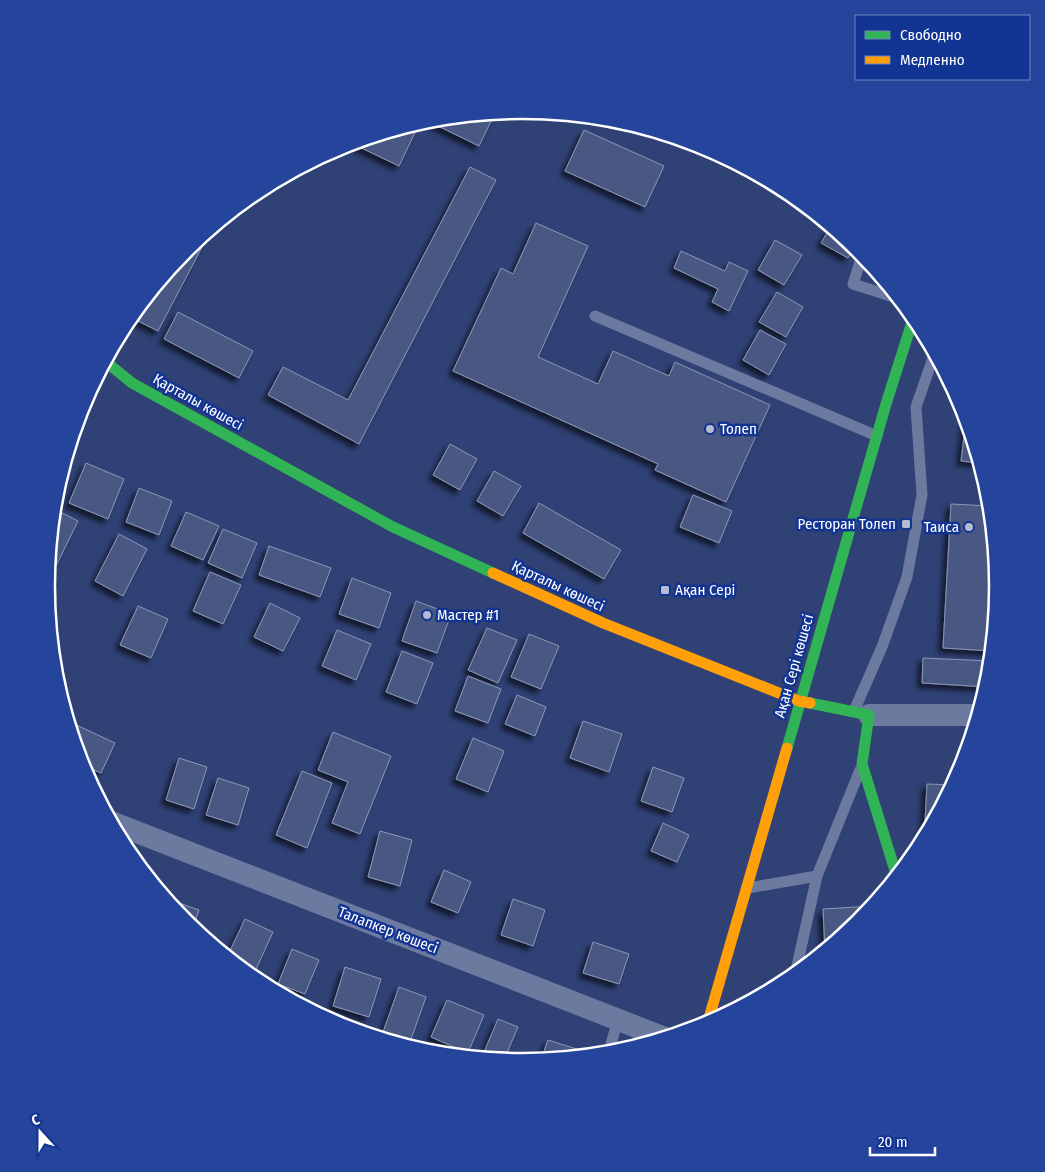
<svg xmlns="http://www.w3.org/2000/svg" width="1045" height="1172" font-family="'Fira Sans Condensed',sans-serif">
<defs>
<filter id="shadow"><feDropShadow dx="-4.5" dy="4.5" stdDeviation="2.5" flood-color="#0009"/></filter>
</defs>
<rect width="100%" height="100%" fill="#2f4175"/>
<!-- building -->
<g fill="#4a5983" stroke="#8c97b6" filter="url(#shadow)">
<path d="M495 113 479 146 434 124 437 118Z"/>
<path d="M420 122 399 166 351 143Z"/>
<path d="M584 130 664 166 645 207 565 171Z"/>
<path d="M470 167 496 180 359 444 268 395 283 367 348 400Z"/>
<path d="M536 223 588 246 538 357 598 384 613 351 669 376 675 362 770 405 726 502 655 470 658 464 453 371 501 268 513 274Z"/>
<path d="M831 226 855 246 848 258 821 243Z"/>
<path d="M212 228 158 331 130 317 186 249Z"/>
<path d="M775 240 802 255 784 285 758 270Z"/>
<path d="M681 251 725 271 729 262 748 271 729 311 712 302 718 289 674 268Z"/>
<path d="M777 292 803 307 786 337 759 322Z"/>
<path d="M178 312 253 351 239 378 164 339Z"/>
<path d="M760 330 786 344 769 375 743 360Z"/>
<path d="M966 420H967L980 463 961 461Z"/>
<path d="M450 444 477 459 460 490 433 475Z"/>
<path d="M86 463 124 479 108 519 69 503Z"/>
<path d="M494 471 521 486 503 516 477 501Z"/>
<path d="M139 488 172 501 159 535 126 522Z"/>
<path d="M693 495 732 511 719 543 680 527Z"/>
<path d="M539 503 621 550 604 579 523 533Z"/>
<path d="M951 504 991 506 996 562 992 651 943 648Z"/>
<path d="M54 509 78 521 56 566 49 562Z"/>
<path d="M186 512 219 526 203 560 171 546Z"/>
<path d="M223 529 257 543 242 578 208 563Z"/>
<path d="M119 534 147 549 123 596 95 581Z"/>
<path d="M269 546 331 568 320 597 259 575Z"/>
<path d="M210 572 241 585 223 624 193 611Z"/>
<path d="M352 578 391 593 379 628 339 614Z"/>
<path d="M416 601 451 614 437 653 402 641Z"/>
<path d="M270 603 300 618 283 651 254 637Z"/>
<path d="M138 606 168 619 151 658 120 645Z"/>
<path d="M487 628 517 640 498 683 468 670Z"/>
<path d="M337 630 371 644 356 680 322 666Z"/>
<path d="M529 634 559 646 541 689 511 677Z"/>
<path d="M402 651 433 663 417 704 386 692Z"/>
<path d="M923 658 991 661 987 687 922 683Z"/>
<path d="M468 676 501 689 488 723 455 711Z"/>
<path d="M517 695 546 707 535 736 505 724Z"/>
<path d="M583 721 622 734 609 772 570 758Z"/>
<path d="M72 723 115 743 101 773 81 764 70 727Z"/>
<path d="M333 732 391 756 360 834 332 823 348 782 318 770Z"/>
<path d="M473 738 504 751 488 792 456 779Z"/>
<path d="M179 758 207 767 194 809 166 800Z"/>
<path d="M653 767 684 778 672 812 641 801Z"/>
<path d="M302 771 332 783 307 848 276 835Z"/>
<path d="M218 778 249 788 238 825 206 815Z"/>
<path d="M927 784 954 785 924 841Z"/>
<path d="M663 823 689 835 677 862 651 851Z"/>
<path d="M380 831 412 840 400 886 368 877Z"/>
<path d="M444 870 471 882 458 913 431 902Z"/>
<path d="M165 898 199 910 193 928 186 923Z"/>
<path d="M513 899 545 910 533 946 501 935Z"/>
<path d="M873 906 859 923 825 951 823 909Z"/>
<path d="M245 919 273 932 253 976 227 957Z"/>
<path d="M593 942 629 954 619 984 583 973Z"/>
<path d="M292 949 319 960 305 994 278 984Z"/>
<path d="M345 967 381 979 369 1017 333 1006Z"/>
<path d="M399 987 426 997 409 1045 382 1035Z"/>
<path d="M447 1000 484 1015 468 1053 431 1037Z"/>
<path d="M498 1019 518 1027 504 1060 484 1052Z"/>
<path d="M548 1040 583 1051 581 1056 541 1060Z"/>
</g>
<g fill="none" stroke-linecap="round" stroke-linejoin="round">
<!-- lane -->
<g stroke="#6c7aa0" stroke-width="11">
<path d="M863 253 853 284 900 299"/>
<path d="M595 316 877 436"/>
<path d="M854 711 882 647 907 577 922 495 916 407 935 352"/>
<path d="M748 888 817 876"/>
<path d="M795 975 817 876 860 770"/>
<path d="M608 1054 618 1020"/>
</g>
<!-- street -->
<g stroke="#6c7aa0" stroke-width="22">
<path d="M869 715H979"/>
<path d="M111 822 665 1038"/>
</g>
<!-- fast -->
<g stroke="#30b455" stroke-width="11">
<path d="M105 361 132 383 393 527 493 573"/>
<path d="M810 703 869 715 862 764 897 877"/>
<path d="M787 748 886 404 914 316"/>
</g>
<!-- slow -->
<g stroke="#ff9f0a" stroke-width="11">
<path d="M493 573 603 623 799 701 810 703"/>
<path d="M707 1025 787 748"/>
</g>
</g>
<!-- markers -->
<g fill="#b6bccf" stroke="#123492" stroke-width="2">
<circle cx="710" cy="429" r="5"/>
<rect x="901" y="519" width="10" height="10" rx="2.5"/>
<circle cx="969" cy="527" r="5"/>
<rect x="660" y="585" width="10" height="10" rx="2.5"/>
<circle cx="427" cy="615" r="5"/>
</g>
<g text-anchor="middle" dominant-baseline="central" stroke-width="5" stroke-linejoin="round" paint-order="stroke">
<!-- street labels -->
<g font-size="15" fill="#fff" stroke="#123492">
<text transform="translate(198 402) rotate(29)">Қарталы көшесі</text>
<text transform="translate(558 586) rotate(25)">Қарталы көшесі</text>
<text transform="translate(794 666) rotate(-74)">Ақан Сері көшесі</text>
<text transform="translate(388 930) rotate(21)">Талапкер көшесі</text>
</g>
<!-- poi labels -->
<g font-size="15" fill="#fff" stroke="#123492" text-anchor="start">
<text x="720" y="429">Толеп</text>
<text x="896" y="524" text-anchor="end">Ресторан Толеп</text>
<text x="959" y="527" text-anchor="end">Таиса</text>
<text x="675" y="590">Ақан Серi</text>
<text x="437" y="615">Мастер #1</text>
</g>
</g>
<!-- crop -->
<path d="M0 0H1045V1172H0ZM55 586a467 467 0 1 1 934 0a467 467 0 1 1-934 0Z" fill="#25449b" fill-rule="evenodd"/>
<path fill="none" stroke="#fff" stroke-width="2.5" d="M55 586a467 467 0 1 1 934 0a467 467 0 1 1-934 0Z"/>
<!-- legend -->
<rect x="855" y="15" width="175" height="65" fill="#123492" stroke="#7185be"/>
<rect x="865" y="31" width="25" height="8" fill="#30b455" stroke="#7185be"/>
<text x="900" y="40" font-size="15" fill="#ffffff">Свободно</text>
<rect x="865" y="56" width="25" height="8" fill="#ff9f0a" stroke="#7185be"/>
<text x="900" y="65" font-size="15" fill="#ffffff">Медленно</text>
<!-- north arrow -->
<g transform="translate(40 1132) rotate(339)" stroke="#123492" stroke-width="4" paint-order="stroke">
<path d="M0-4L9 19L0 12L-9 19Z" fill="#ffffff"/>
<text y="-8" font-size="14" font-weight="bold" text-anchor="middle" fill="#ffffff">С</text>
</g>
<!-- scale -->
<path d="M870 1147v8h65v-8" fill="none" stroke="#ffffff" stroke-width="2.5"/>
<text x="878" y="1147" font-size="15" fill="#ffffff" stroke="#123492" stroke-width="4" paint-order="stroke">20 m</text>
</svg>
